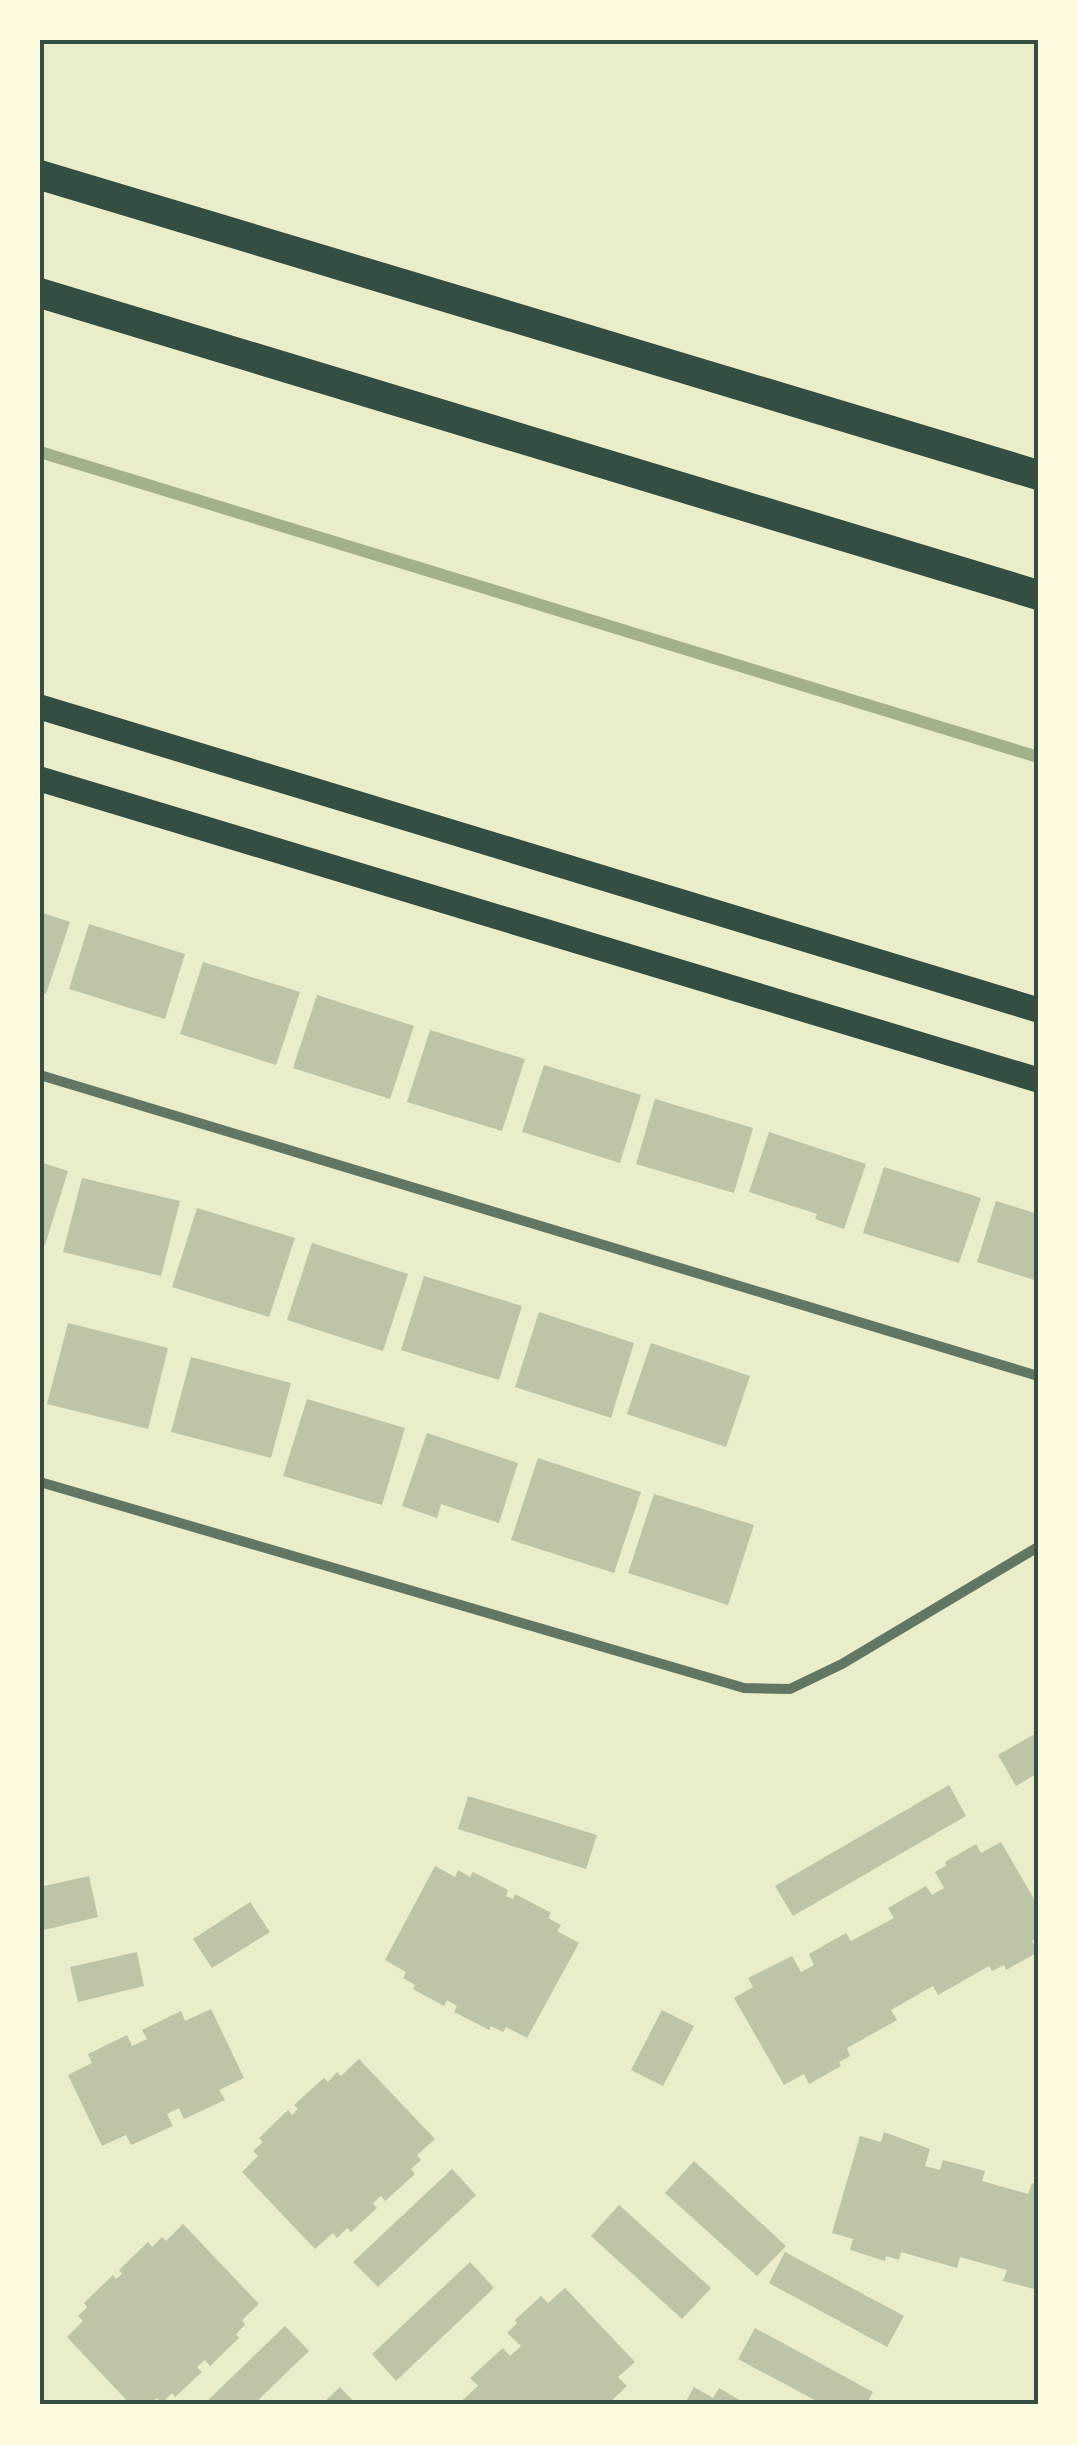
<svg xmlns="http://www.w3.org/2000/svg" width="1078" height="2445" font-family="'Alegreya Sans',sans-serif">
<rect width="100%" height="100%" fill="#e9edc9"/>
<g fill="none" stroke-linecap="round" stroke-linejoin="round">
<!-- stream -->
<path stroke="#a3b18a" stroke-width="12" d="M40 452 1038 757"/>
</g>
<!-- building -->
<g fill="#bcc5a7">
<path d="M40 912 70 922 46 994 40 993Z"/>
<path d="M89 924 185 954 165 1019 69 989Z"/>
<path d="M203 962 300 992 276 1065 180 1034Z"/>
<path d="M317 995 414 1026 390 1099 293 1068Z"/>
<path d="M430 1030 525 1059 502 1131 407 1102Z"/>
<path d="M544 1065 641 1095 620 1163 522 1132Z"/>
<path d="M655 1099 753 1128 734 1193 636 1164Z"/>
<path d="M769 1132 866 1164 844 1229 815 1219 817 1214 749 1192Z"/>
<path d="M40 1162 68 1171 45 1245 40 1243Z"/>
<path d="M884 1167 981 1198 959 1263 863 1233Z"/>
<path d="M82 1178 180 1201 161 1276 63 1252Z"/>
<path d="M996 1201 1038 1214V1281L977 1262Z"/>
<path d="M197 1208 295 1238 269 1317 172 1287Z"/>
<path d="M312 1243 408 1274 383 1351 287 1320Z"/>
<path d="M424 1276 522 1306 499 1380 401 1350Z"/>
<path d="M539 1312 634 1343 611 1418 515 1387Z"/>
<path d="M68 1323 168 1348 148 1429 47 1404Z"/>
<path d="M651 1343 750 1376 726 1447 627 1414Z"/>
<path d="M191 1357 291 1383 271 1458 171 1432Z"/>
<path d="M307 1399 405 1428 382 1505 283 1476Z"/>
<path d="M427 1433 518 1463 499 1523 441 1504 437 1518 402 1506Z"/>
<path d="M538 1458 641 1492 614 1573 511 1540Z"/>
<path d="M654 1494 754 1525 728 1605 628 1573Z"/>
<path d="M1038 1732V1773L1016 1786 998 1755Z"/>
<path d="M949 1785 966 1816 793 1916 775 1886Z"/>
<path d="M468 1796 597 1835 586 1869 458 1829Z"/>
<path d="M1001 1842 1038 1906V1937L1032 1941 1038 1952 1006 1970 1004 1965 992 1971 989 1966 938 1995 933 1986 891 2010 897 2020 847 2048 850 2056 839 2062 841 2066 809 2084 804 2074 784 2085 734 1998 753 1987 748 1978 792 1956 801 1972 814 1965 809 1954 846 1933 851 1941 894 1918 888 1908 926 1886 932 1895 944 1888 935 1872 947 1865 945 1862 976 1844 981 1853Z"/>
<path d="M435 1866 455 1877 458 1870 470 1877 473 1872 508 1890 506 1896 513 1899 515 1894 551 1913 548 1918 561 1925 557 1931 579 1943 527 2038 506 2027 503 2032 491 2026 489 2030 454 2012 457 2006 447 2000 444 2006 413 1989 415 1985 403 1978 406 1972 385 1960Z"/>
<path d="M89 1876 98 1917 40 1931V1887Z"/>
<path d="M250 1902 270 1932 212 1968 193 1939Z"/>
<path d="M137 1952 144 1986 78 2002 70 1967Z"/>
<path d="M211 2009 244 2078 219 2090 225 2100 184 2119 179 2108 167 2114 173 2126 131 2145 126 2135 102 2146 68 2075 92 2063 88 2054 127 2035 132 2046 147 2039 142 2030 181 2011 185 2021Z"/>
<path d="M662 2010 694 2026 663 2086 631 2070Z"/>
<path d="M359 2059 435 2139 417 2155 421 2160 411 2169 415 2174 385 2201 381 2196 373 2203 377 2208 351 2232 347 2228 337 2238 333 2233 315 2249 242 2172 258 2156 253 2151 263 2142 259 2138 288 2110 292 2115 298 2109 294 2105 324 2078 328 2082 337 2072 341 2076Z"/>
<path d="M884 2132 930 2149 925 2166 940 2170 943 2160 985 2171 982 2181 1028 2194 1032 2183 1038 2185V2290L1003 2281 1007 2270 960 2257 957 2268 901 2252 899 2260 886 2256 885 2261 850 2250 853 2239 832 2233 860 2136 881 2142Z"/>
<path d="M694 2161 786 2246 757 2276 665 2193Z"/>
<path d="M452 2169 476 2195 378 2287 353 2262Z"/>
<path d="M619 2205 711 2288 682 2319 591 2236Z"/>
<path d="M183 2224 259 2304 242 2320 245 2325 236 2334 239 2338 210 2366 205 2360 197 2367 202 2372 175 2397 172 2393 162 2403 157 2398 149 2405H131L67 2337 83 2321 78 2316 87 2307 84 2303 113 2275 116 2279 122 2274 119 2270 148 2242 152 2247 162 2237 166 2241Z"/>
<path d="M785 2252 904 2316 887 2347 769 2283Z"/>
<path d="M470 2262 494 2288 396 2381 372 2354Z"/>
<path d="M565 2288 635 2362 618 2377 627 2386 607 2405H457L478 2386 470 2378 503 2348 510 2356 521 2346 507 2333 517 2323 515 2320 541 2296 548 2303Z"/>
<path d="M285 2326 309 2351 253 2405H203Z"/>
<path d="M755 2328 873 2392 866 2405H824L738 2359Z"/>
<path d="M340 2387 357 2405H321Z"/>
<path d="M694 2387 713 2398 719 2388 748 2405H684Z"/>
</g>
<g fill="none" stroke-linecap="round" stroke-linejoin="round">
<!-- minor -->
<g stroke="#617663" stroke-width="10">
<path d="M40 1075 1038 1376"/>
<path d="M40 1482 744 1688 790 1689 842 1664 1038 1547"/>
</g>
<!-- primary -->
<g stroke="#344e41" stroke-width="25">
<path d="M40 707 1038 1010"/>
<path d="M40 779 1038 1080"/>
</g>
<!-- motorway -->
<g stroke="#344e41" stroke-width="30">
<path d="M40 175 1038 475"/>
<path d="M40 293 1038 595"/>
</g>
</g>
<!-- border -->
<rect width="1078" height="2445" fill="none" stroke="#fefae0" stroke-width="85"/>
<rect x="42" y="42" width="994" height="2360" fill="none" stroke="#344e41" stroke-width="4"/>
</svg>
